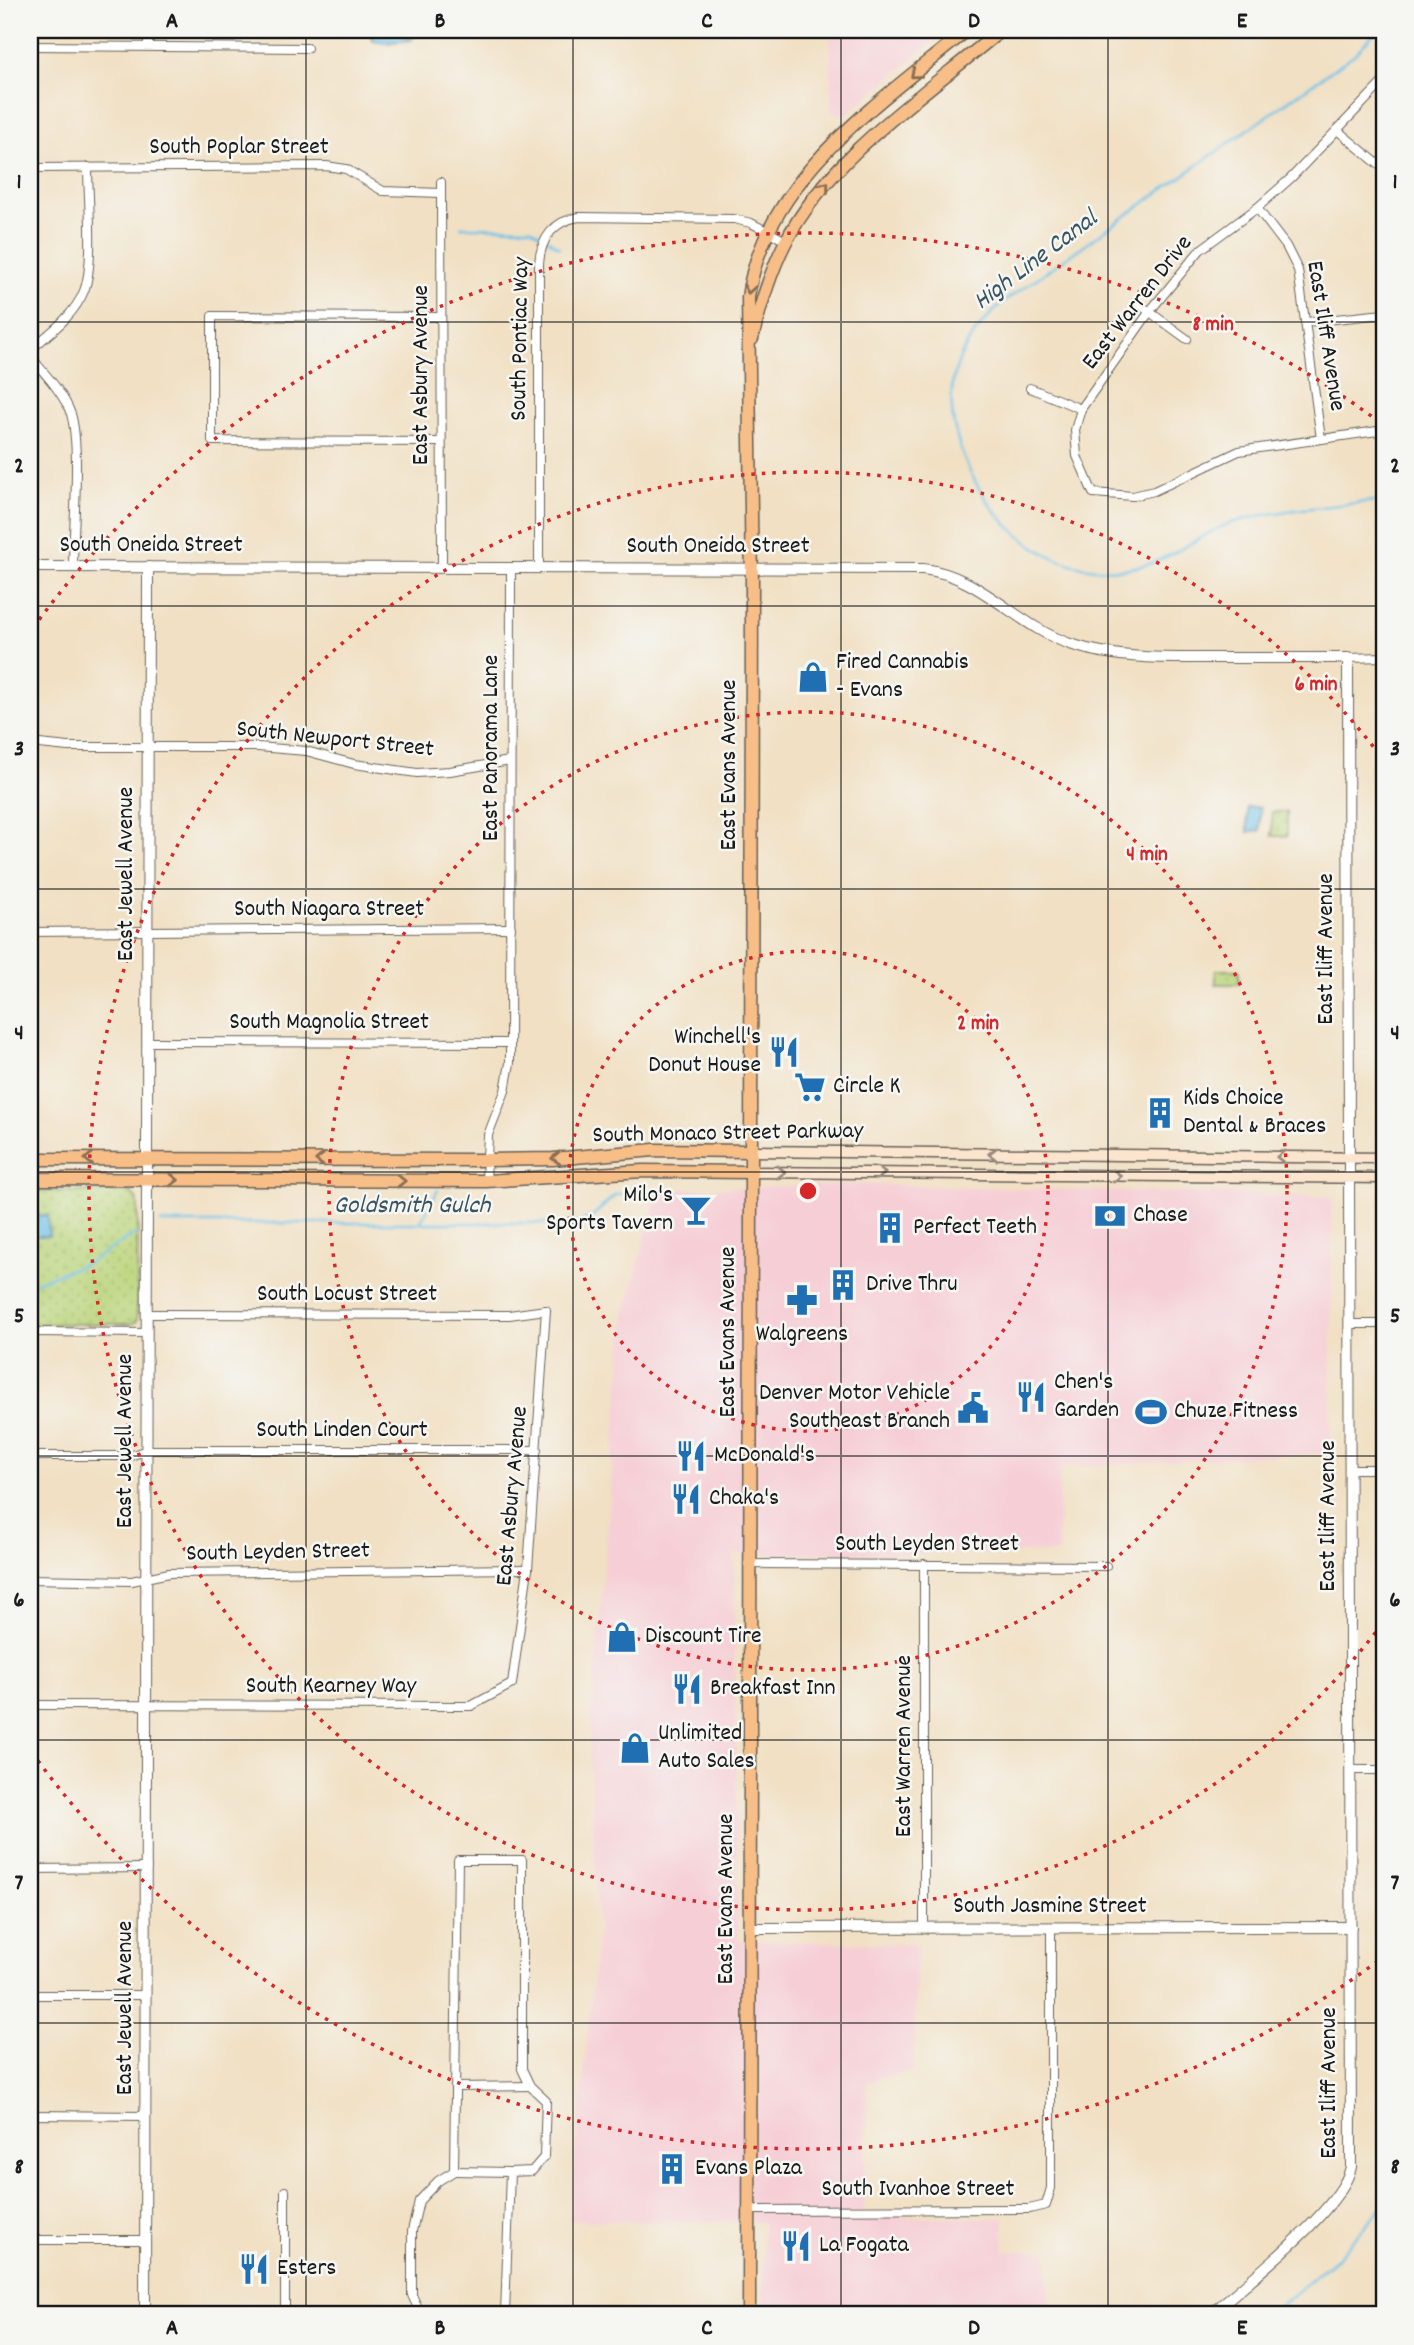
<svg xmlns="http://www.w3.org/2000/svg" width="1414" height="2345" font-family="Dekko,sans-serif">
<defs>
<pattern id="grass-dots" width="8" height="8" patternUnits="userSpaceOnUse" patternTransform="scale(1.75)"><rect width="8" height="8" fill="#bad479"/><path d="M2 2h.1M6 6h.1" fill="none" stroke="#9fb568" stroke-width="1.8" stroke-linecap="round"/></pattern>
<pattern id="water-ripples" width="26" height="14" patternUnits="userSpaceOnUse" patternTransform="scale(1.75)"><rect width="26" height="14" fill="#6bc0e7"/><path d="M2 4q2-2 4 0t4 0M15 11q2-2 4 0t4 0" fill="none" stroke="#5ca4c6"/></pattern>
</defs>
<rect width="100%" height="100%" fill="#f6f6f2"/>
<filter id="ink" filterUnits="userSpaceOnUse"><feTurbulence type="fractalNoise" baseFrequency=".0143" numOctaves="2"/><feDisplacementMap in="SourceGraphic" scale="14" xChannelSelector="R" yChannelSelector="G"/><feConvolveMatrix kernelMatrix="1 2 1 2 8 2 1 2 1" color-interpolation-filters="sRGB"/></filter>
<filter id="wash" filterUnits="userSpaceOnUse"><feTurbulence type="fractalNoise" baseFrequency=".00686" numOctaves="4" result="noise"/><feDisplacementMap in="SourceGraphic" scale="28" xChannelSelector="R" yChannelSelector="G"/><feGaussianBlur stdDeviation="1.57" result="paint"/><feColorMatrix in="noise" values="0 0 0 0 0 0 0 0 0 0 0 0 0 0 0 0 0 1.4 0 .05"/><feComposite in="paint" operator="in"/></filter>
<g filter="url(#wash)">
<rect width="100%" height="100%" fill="#f1e0c3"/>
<!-- built -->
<g fill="#f6cfd6">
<path d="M830 30H946L846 115 831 113Z"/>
<path d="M861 1184 1332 1197 1331 1453 1060 1467 1058 1553 734 1554 738 1941 917 1944 913 2070 867 2082 864 2216 1004 2218V2251H1047L1049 2315H763V2222L569 2221 598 1929 589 1745 625 1315 658 1190Z"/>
</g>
<!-- grass -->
<g fill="url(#grass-dots)" stroke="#6b784a" stroke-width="2">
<rect x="1272" y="812" width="15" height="24"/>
<rect x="1216" y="970" width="23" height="14"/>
<path d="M30 1191 131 1192 138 1201 137 1321 132 1324H30Z"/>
</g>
<!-- water -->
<g fill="url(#water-ripples)" stroke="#446e82" stroke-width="2">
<path d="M367 30H418L411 40 385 43 374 41Z"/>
<path d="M1247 807H1260V831L1248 832Z"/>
<path d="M48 1215 49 1236H30V1216Z"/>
</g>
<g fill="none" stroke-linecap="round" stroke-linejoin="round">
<!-- stream -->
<g stroke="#6bc0e7" stroke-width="2.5">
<path d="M1377 30 1355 54 1005 301C960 341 940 380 958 441 983 524 1061 592 1151 563 1182 553 1208 528 1242 520 1288 508 1338 506 1384 500"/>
<path d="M461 227 531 228 559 247"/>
<path d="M1378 937 1384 934"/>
<path d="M161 1223H578L592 1217 615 1195 652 1190"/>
<path d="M420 1223 438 1190"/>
<path d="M30 1284 88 1263 135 1234"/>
<path d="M1269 2315 1338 2257 1384 2205"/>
</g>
</g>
</g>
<g filter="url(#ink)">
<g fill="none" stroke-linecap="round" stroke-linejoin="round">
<defs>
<g id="minor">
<path d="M148 30V46"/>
<path d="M30 46 307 48"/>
<path d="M1384 81 1291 178 1257 208 1200 250 1150 311 1081 409 1075 430 1077 456 1093 493 1133 496 1154 491 1239 451 1384 430"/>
<path d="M1337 130 1384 169"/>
<path d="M30 168 326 166 346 169 383 191 441 193"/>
<path d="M441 182 442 568"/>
<path d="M1257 208 1286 246 1298 270 1321 439"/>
<path d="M1136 302 1187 339"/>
<path d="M441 317 212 316V441L441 442"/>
<path d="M1306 322 1384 314"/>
<path d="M30 350C50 333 74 316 84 291 95 263 88 199 88 167"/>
<path d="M30 356C44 373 63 392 71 414 81 447 73 529 73 567"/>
<path d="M1030 388 1081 409"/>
<path d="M539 568V263C541 238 554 221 579 217L734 219 751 223 786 241"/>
<path d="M1348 658 1384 657"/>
<path d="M30 743 68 747H258L306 751 354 764 417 773 450 771 510 761"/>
<path d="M30 932 511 928"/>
<path d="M148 1042 510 1043"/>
<path d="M486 1181 488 1135 505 1091 510 1063 511 568"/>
<path d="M1350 1324H1384"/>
<path d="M30 1332 147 1333"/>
<path d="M30 1456H130L147 1450H537"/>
<path d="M1350 1469H1384"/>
<path d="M748 1564 1106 1566"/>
<path d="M924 1564V1928"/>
<path d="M30 1579 132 1581 169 1573 528 1569"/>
<path d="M30 1705 471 1706 512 1684 528 1569 546 1310 509 1315 147 1314"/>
<path d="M1351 1770H1384"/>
<path d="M30 1869 147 1868"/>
<path d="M30 1995H146"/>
<path d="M456 2087 530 2086"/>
<path d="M30 2115 146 2116"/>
<path d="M454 2171 510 2172"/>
<path d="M749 2210 1029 2209 1046 2205 1051 2188V1927"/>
<path d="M30 2240H146"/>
<path d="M285 2315V2191"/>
<path d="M421 2315 412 2295V2231L419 2201 438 2181 454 2171 458 1860H522V2069L530 2086 546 2101 544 2157 532 2171 510 2172 505 2315"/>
</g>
<g id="tertiary">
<path d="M30 567 923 569C980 575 1017 626 1070 644 1118 660 1168 658 1219 658 1262 658 1305 658 1348 658L1351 2167C1342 2210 1245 2283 1210 2315"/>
<path d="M748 1928 1351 1927"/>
<path d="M145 2315 148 567"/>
</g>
<g id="secondary">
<path d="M750 1151 1384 1158"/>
<path d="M750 1172 1384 1178"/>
</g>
<g id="primary">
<path d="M752 339C760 306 770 273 785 243 832 153 926 94 1001 30"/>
<path d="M30 1159 486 1160 553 1159 654 1150 750 1151"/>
<path d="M30 1179 486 1181 643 1171 750 1172"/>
<path d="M749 2315 752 584 748 297C765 177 882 101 967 30"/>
</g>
</defs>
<!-- minor casing -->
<use href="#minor" stroke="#676156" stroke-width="10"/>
<!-- tertiary casing -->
<use href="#tertiary" stroke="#676156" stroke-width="12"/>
<!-- secondary casing -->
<use href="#secondary" stroke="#676156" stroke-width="13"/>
<!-- primary casing -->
<use href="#primary" stroke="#676156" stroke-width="15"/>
<!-- minor -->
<use href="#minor" stroke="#fff" stroke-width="8"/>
<!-- tertiary -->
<use href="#tertiary" stroke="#fff" stroke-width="10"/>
<!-- secondary -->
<use href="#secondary" stroke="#fce5cf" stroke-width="10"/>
<!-- primary -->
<use href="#primary" stroke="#f7be88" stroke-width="12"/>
</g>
<!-- one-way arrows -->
<defs><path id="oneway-chevron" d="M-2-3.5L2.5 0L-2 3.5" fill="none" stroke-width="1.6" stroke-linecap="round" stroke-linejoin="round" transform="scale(1.75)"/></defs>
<g stroke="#8a6d52">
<use href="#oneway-chevron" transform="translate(915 74) rotate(140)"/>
<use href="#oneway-chevron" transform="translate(825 186) rotate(-51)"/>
<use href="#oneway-chevron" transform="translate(749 289) rotate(100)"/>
<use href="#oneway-chevron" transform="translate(556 1158) rotate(177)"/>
<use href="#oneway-chevron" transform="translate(89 1159) rotate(-180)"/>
<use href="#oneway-chevron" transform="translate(320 1160) rotate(-180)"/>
<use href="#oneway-chevron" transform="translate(174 1180) rotate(2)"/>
<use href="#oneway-chevron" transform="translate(401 1181)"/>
</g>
<g stroke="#978b7e">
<use href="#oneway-chevron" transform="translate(993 1154) rotate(-179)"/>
<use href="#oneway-chevron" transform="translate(1281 1157) rotate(-180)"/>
<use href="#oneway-chevron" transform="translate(781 1172) rotate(1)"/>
<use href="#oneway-chevron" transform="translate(881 1173) rotate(1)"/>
<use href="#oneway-chevron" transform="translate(1117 1176) rotate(1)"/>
</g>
</g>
<!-- grid -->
<path fill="none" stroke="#1c1c1c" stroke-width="2" stroke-opacity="0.55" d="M306 30V2315M573 30V2315M841 30V2315M1108 30V2315M30 322H1384M30 606H1384M30 889H1384M30 1172H1384M30 1456H1384M30 1740H1384M30 2023H1384"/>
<!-- distance rings -->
<g fill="none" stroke="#d62828" stroke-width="3.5" stroke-dasharray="3.5 7">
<circle cx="808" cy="1191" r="240"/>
<circle cx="808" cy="1191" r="479"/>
<path d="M1382 1624A719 719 0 1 1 1382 758"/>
<path d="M1378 1961A958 958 0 0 1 33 1754M33 628A958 958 0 0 1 1378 421"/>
</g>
<!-- icons -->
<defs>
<symbol id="shop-bare" viewBox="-9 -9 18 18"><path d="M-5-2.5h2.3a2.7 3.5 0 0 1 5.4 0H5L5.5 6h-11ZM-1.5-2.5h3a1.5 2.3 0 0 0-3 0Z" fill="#1f6fb2" stroke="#f6f6f2" stroke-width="2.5" paint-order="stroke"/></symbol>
<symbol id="restaurant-bare" viewBox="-9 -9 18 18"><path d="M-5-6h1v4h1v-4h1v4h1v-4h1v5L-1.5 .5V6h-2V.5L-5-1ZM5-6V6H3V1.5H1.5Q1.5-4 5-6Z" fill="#1f6fb2" stroke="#f6f6f2" stroke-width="2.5" paint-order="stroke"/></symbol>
<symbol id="supermarket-bare" viewBox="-9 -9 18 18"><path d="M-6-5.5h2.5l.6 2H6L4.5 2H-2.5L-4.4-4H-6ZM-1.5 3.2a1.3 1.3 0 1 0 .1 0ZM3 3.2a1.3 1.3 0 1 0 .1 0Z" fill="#1f6fb2" stroke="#f6f6f2" stroke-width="2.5" paint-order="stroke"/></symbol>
<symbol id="building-bare" viewBox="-9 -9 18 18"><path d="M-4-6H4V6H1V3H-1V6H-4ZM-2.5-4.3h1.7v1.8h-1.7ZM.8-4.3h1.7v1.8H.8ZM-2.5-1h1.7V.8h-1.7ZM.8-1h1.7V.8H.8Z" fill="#1f6fb2" stroke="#f6f6f2" stroke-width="2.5" paint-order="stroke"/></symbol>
<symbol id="bar-bare" viewBox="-9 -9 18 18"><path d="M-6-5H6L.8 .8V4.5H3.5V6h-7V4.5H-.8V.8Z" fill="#1f6fb2" stroke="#f6f6f2" stroke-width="2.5" paint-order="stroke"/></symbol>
<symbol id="bank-bare" viewBox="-9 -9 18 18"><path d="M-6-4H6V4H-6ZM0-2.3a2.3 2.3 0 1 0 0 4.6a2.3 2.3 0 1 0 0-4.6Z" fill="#1f6fb2" stroke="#f6f6f2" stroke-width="2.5" paint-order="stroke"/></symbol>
<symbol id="pharmacy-bare" viewBox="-9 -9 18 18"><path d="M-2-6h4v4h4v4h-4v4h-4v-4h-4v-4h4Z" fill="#1f6fb2" stroke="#f6f6f2" stroke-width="2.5" paint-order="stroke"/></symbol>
<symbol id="civic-bare" viewBox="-9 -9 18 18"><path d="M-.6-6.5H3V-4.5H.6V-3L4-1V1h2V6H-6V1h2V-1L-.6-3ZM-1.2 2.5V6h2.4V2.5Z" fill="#1f6fb2" stroke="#f6f6f2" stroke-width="2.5" paint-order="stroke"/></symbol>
<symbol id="stadium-bare" viewBox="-9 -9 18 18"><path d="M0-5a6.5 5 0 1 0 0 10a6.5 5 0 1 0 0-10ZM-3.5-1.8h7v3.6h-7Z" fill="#1f6fb2" stroke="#f6f6f2" stroke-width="2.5" paint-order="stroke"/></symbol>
</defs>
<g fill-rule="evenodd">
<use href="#shop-bare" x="791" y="655" width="44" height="44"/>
<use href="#restaurant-bare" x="762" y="1030" width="44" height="44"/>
<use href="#supermarket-bare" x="788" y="1065" width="44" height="44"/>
<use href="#building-bare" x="1138" y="1091" width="44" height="44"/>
<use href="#bar-bare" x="674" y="1188" width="44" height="44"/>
<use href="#bank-bare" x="1088" y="1194" width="44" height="44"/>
<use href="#building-bare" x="868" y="1206" width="44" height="44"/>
<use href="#building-bare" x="821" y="1263" width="44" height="44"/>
<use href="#pharmacy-bare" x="780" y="1278" width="44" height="44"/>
<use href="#restaurant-bare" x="1009" y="1375" width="44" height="44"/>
<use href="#civic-bare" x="951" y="1386" width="44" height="44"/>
<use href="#stadium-bare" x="1129" y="1390" width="44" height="44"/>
<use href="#restaurant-bare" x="669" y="1434" width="44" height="44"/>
<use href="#restaurant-bare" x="664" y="1477" width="44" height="44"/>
<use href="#shop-bare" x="600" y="1615" width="44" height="44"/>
<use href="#restaurant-bare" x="665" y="1667" width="44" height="44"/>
<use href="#shop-bare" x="613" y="1726" width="44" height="44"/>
<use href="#building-bare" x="650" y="2147" width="44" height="44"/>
<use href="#restaurant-bare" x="774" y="2224" width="44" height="44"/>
<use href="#restaurant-bare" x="232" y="2247" width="44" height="44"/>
</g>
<g text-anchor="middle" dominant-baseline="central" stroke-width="5" stroke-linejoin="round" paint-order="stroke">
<!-- street labels -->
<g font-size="24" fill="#1c1c1c" stroke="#f6f6f2">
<text x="239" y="148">South Poplar Street</text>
<text transform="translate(1138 303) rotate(-52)">East Warren Drive</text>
<text transform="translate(1325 336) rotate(81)">East Iliff Avenue</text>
<text transform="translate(521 339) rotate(-89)">South Pontiac Way</text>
<text transform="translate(422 375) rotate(-90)">East Asbury Avenue</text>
<text x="151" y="546">South Oneida Street</text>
<text x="718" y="547">South Oneida Street</text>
<text transform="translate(335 740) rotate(6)">South Newport Street</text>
<text transform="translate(492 748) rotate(-90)">East Panorama Lane</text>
<text transform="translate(730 765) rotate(-90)">East Evans Avenue</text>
<text transform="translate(127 874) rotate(-90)">East Jewell Avenue</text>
<text x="329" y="910">South Niagara Street</text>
<text transform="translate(1327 949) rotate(-90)">East Iliff Avenue</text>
<text x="329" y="1023">South Magnolia Street</text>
<text transform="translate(728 1134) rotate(-1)">South Monaco Street Parkway</text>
<text x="347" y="1295">South Locust Street</text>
<text transform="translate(729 1332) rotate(-90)">East Evans Avenue</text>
<text x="342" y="1431">South Linden Court</text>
<text transform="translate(126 1441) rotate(-90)">East Jewell Avenue</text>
<text transform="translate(513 1496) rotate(-85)">East Asbury Avenue</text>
<text transform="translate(1329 1516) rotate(-90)">East Iliff Avenue</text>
<text x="927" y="1545">South Leyden Street</text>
<text transform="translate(278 1553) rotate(-1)">South Leyden Street</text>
<text x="331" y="1687">South Kearney Way</text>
<text transform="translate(905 1746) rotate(-90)">East Warren Avenue</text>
<text transform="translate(727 1899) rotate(-90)">East Evans Avenue</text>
<text x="1050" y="1907">South Jasmine Street</text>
<text transform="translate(126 2008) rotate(-90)">East Jewell Avenue</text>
<text transform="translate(1330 2083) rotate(-90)">East Iliff Avenue</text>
<text x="918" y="2190">South Ivanhoe Street</text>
</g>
<!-- poi labels -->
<g font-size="24" fill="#1c1c1c" stroke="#f6f6f2" text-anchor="start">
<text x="836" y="663">Fired Cannabis<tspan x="836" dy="28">- Evans</tspan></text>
<text x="761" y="1038" text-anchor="end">Winchell's<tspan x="761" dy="28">Donut House</tspan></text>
<text x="833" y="1087">Circle K</text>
<text x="1183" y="1099">Kids Choice<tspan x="1183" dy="28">Dental &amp; Braces</tspan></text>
<text x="673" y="1196" text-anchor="end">Milo's<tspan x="673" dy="28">Sports Tavern</tspan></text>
<text x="1133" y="1216">Chase</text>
<text x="913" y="1228">Perfect Teeth</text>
<text x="866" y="1285">Drive Thru</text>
<text x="802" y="1335" text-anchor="middle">Walgreens</text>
<text x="1054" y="1383">Chen's<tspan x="1054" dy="28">Garden</tspan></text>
<text x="950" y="1394" text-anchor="end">Denver Motor Vehicle<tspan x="950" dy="28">Southeast Branch</tspan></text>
<text x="1174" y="1412">Chuze Fitness</text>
<text x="714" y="1456">McDonald's</text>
<text x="709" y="1499">Chaka's</text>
<text x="645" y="1637">Discount Tire</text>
<text x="710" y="1689">Breakfast Inn</text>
<text x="658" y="1734">Unlimited<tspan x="658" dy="28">Auto Sales</tspan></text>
<text x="695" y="2169">Evans Plaza</text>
<text x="819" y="2246">La Fogata</text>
<text x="277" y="2269">Esters</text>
</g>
<!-- water labels -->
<g font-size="26" font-style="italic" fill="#385563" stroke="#f6f6f2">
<text transform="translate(1036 261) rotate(-37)">High Line Canal</text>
<text x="412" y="1206">Goldsmith Gulch</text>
</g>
</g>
<circle cx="808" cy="1191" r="10" fill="#d62828" stroke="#f6f6f2" stroke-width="3.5"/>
<g font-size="21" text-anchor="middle" font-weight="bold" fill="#d62828" stroke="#f6f6f2" stroke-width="5" stroke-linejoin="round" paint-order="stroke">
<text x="1213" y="330">8 min</text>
<text x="1316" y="690">6 min</text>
<text x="1147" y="860">4 min</text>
<text x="978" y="1029">2 min</text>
</g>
<!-- margin -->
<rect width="1414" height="2345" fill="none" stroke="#f6f6f2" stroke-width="77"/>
<rect x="38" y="38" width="1338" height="2268" fill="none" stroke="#1c1c1c" stroke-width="2.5"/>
<g font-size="23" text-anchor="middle" font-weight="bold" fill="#1c1c1c">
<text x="172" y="27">A</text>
<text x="440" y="27">B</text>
<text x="707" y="27">C</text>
<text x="974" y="27">D</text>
<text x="1242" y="27">E</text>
<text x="19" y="188">1</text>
<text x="1395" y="188">1</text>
<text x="19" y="472">2</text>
<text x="1395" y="472">2</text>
<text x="19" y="755">3</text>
<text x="1395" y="755">3</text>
<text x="19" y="1039">4</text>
<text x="1395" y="1039">4</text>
<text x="19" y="1322">5</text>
<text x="1395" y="1322">5</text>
<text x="19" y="1606">6</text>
<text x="1395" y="1606">6</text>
<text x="19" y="1889">7</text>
<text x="1395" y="1889">7</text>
<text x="19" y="2173">8</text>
<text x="1395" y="2173">8</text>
<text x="172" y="2334">A</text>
<text x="440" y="2334">B</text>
<text x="707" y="2334">C</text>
<text x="974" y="2334">D</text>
<text x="1242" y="2334">E</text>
</g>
</svg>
